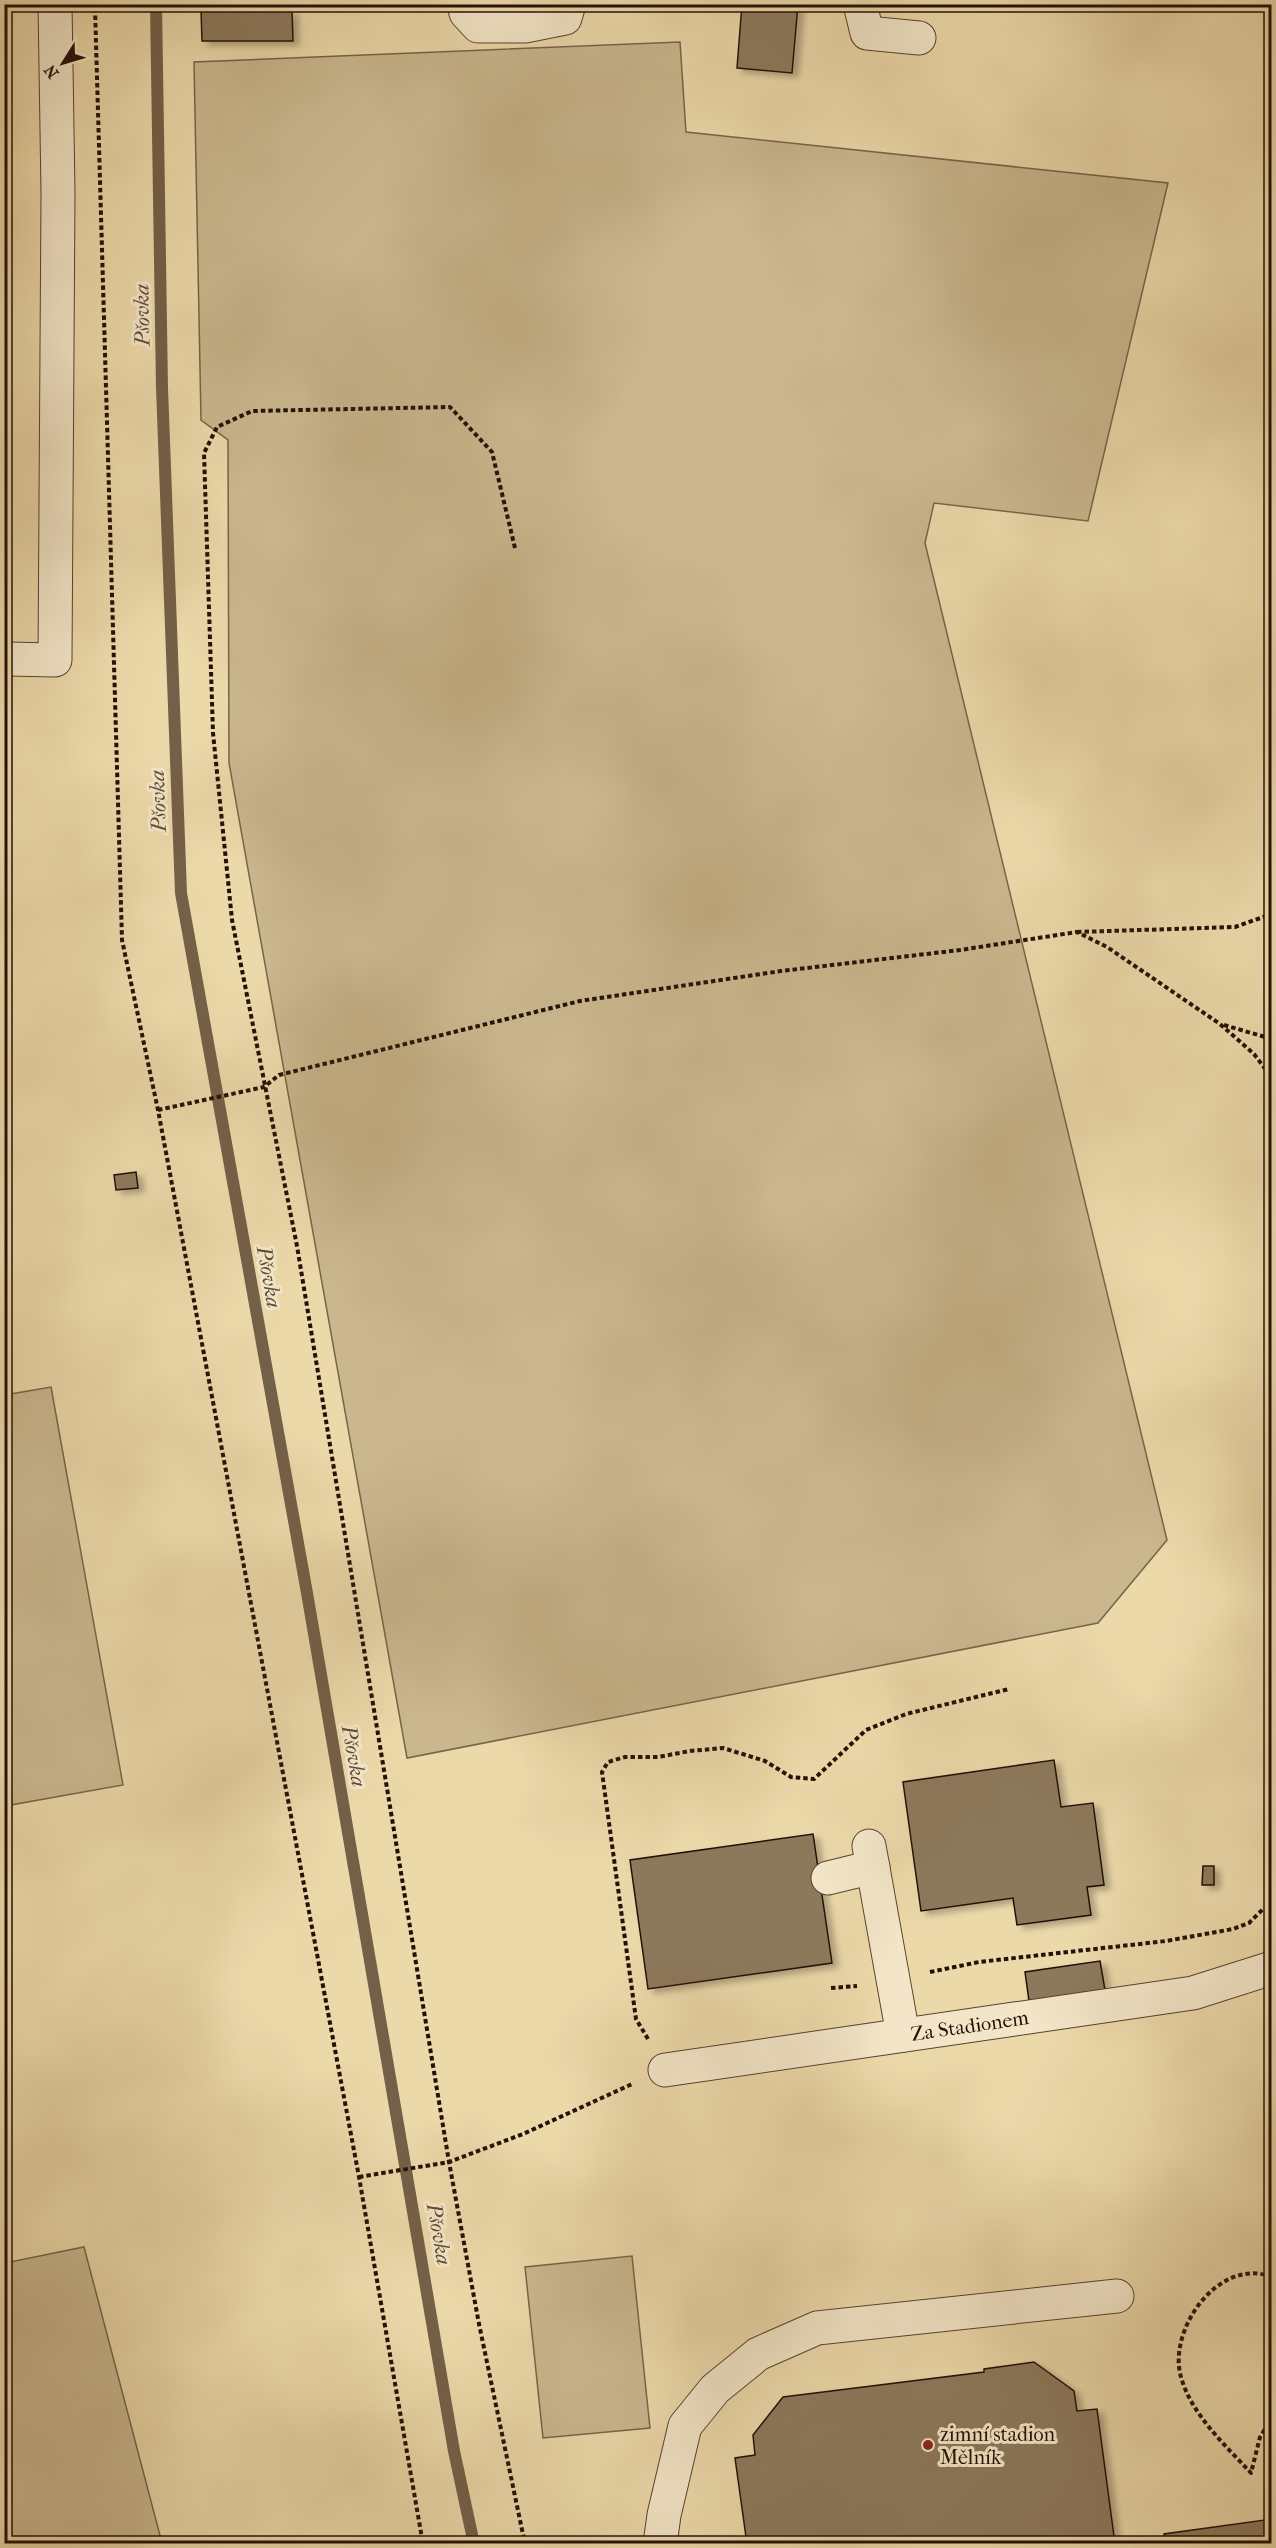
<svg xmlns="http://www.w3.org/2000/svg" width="1276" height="2548" font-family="'IM FELL French Canon',serif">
<defs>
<filter id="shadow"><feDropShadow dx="6" dy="4" stdDeviation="3" flood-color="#0004"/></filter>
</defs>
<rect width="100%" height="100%" fill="#ecd9aa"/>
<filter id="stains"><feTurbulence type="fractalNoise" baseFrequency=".00333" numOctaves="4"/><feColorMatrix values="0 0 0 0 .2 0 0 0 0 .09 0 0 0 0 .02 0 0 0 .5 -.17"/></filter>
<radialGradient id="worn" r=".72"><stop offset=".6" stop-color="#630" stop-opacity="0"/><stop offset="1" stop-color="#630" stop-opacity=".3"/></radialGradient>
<!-- green -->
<g fill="#cab78e" stroke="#77644a" stroke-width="1.5">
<path d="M680 42 686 132 1168 183 1088 521 934 503 925 543 1167 1540 1098 1623 407 1758 229 763 228 440 201 420 194 62Z"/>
<path d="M51 1387 123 1785 5 1806V1395Z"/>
<path d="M84 2247 162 2543H5V2263Z"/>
<path d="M632 2256 650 2428 543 2438 525 2267Z"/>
</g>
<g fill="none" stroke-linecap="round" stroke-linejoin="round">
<!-- stream -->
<path stroke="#736048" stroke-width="12" d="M156 4 162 388 181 893 307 1593 454 2451 474 2544"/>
</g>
<!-- building -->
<g fill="#8c795c" stroke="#241007" stroke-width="1.5" filter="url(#shadow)">
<path d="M497 4H545L546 8 498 14Z"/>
<path d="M742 4H798L792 73 737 68Z"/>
<path d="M201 10 292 11 293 41H202Z"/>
<path d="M136 1172 138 1188 116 1190 114 1175Z"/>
<path d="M1054 1760 1061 1807 1093 1803 1104 1885 1087 1887 1091 1915 1017 1925 1013 1898 921 1911 903 1782Z"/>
<path d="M813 1834 832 1963 648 1989 630 1860Z"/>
<path d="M1203 1866H1214V1885H1202Z"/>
<path d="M1100 1961 1105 1990 1029 2001 1025 1972Z"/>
<path d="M1034 2362 1074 2391 1077 2411 1097 2409 1115 2544H747L735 2458 755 2455 753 2435 783 2397 984 2372V2369Z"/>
<path d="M1272 2519V2544H1165L1164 2534Z"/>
</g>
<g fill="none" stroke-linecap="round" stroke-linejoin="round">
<defs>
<g id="minor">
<path d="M464 4 466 13 478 26H525L565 18 569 4"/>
<path d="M860 4 867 33 919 38"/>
<path d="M7 659 55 660 58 193 55 4"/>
<path d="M869 1846 903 2035"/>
<path d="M828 1878 873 1867"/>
<path id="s1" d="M665 2070 1193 1993 1272 1968"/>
<path d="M660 2544 664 2515 685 2426 715 2389 758 2354 817 2328 1117 2296"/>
</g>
</defs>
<!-- minor casing -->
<use href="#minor" stroke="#564230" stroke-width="35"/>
<!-- path -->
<g stroke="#241007" stroke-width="4" stroke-dasharray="4.5 3" stroke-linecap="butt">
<path d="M95 8 122 940 158 1110 359 2177 423 2544"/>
<path d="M515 548 492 452 450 407 252 411 217 427 204 453 213 733 232 920 297 1246 449 2162 479 2324 525 2544"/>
<path d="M1077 932 1235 927 1272 914"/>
<path d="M1224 1025 1272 1039"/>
<path d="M158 1110 264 1087 279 1075 580 1001 781 971 960 950 1077 932 1107 947 1220 1024 1254 1054 1272 1078"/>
<path d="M930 1972 979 1962 1166 1941 1233 1929 1249 1923 1264 1908"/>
<path d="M831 1988 857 1986"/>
<path d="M648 2039 636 2019 602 1772 608 1762 625 1757H658L690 1751 723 1748 765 1761 791 1777 814 1779 866 1730 906 1714 1009 1689"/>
<path d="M359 2177 449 2162 523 2134 632 2084"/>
<path d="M1272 2277C1219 2256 1167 2330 1181 2377 1191 2414 1226 2446 1251 2473L1260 2437 1272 2418"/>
</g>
<!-- minor -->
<use href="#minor" stroke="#f3e6c8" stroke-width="33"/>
</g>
<!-- markers -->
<circle fill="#8f2418" stroke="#f3e6c8" stroke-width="2" cx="928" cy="2445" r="6"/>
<g text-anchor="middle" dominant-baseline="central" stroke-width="6" stroke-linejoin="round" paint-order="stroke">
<!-- street labels -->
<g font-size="20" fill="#241007" stroke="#f3e6c8">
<text stroke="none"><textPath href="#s1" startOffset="308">Za Stadionem</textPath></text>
</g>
<!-- poi labels -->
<g font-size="20" fill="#241007" stroke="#f3e6c8" text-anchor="start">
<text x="940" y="2434">zimní stadion<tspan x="940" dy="23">Mělník</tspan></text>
</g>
<!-- water labels -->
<g font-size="21" font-style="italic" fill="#5f4c38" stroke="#f3e6c8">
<text transform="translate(142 315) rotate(-91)">Pšovka</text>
<text transform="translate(158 801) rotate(-92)">Pšovka</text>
<text transform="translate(269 1277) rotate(80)">Pšovka</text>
<text transform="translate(354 1756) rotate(80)">Pšovka</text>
<text transform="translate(439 2234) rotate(80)">Pšovka</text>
</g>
</g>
<!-- margin -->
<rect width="1276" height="2548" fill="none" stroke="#ecd9aa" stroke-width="24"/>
<rect x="6" y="6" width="1264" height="2536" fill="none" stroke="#241007" stroke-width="3"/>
<rect x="12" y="12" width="1252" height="2524" fill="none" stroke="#241007" stroke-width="1.5"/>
<!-- north arrow -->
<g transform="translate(63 63) rotate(233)" stroke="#f3e6c8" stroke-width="4.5" paint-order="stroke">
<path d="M0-4.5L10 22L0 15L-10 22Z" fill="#241007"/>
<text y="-9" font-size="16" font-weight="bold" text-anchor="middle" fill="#241007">N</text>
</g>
<rect width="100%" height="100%" filter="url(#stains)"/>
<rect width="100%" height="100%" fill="url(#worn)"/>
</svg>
